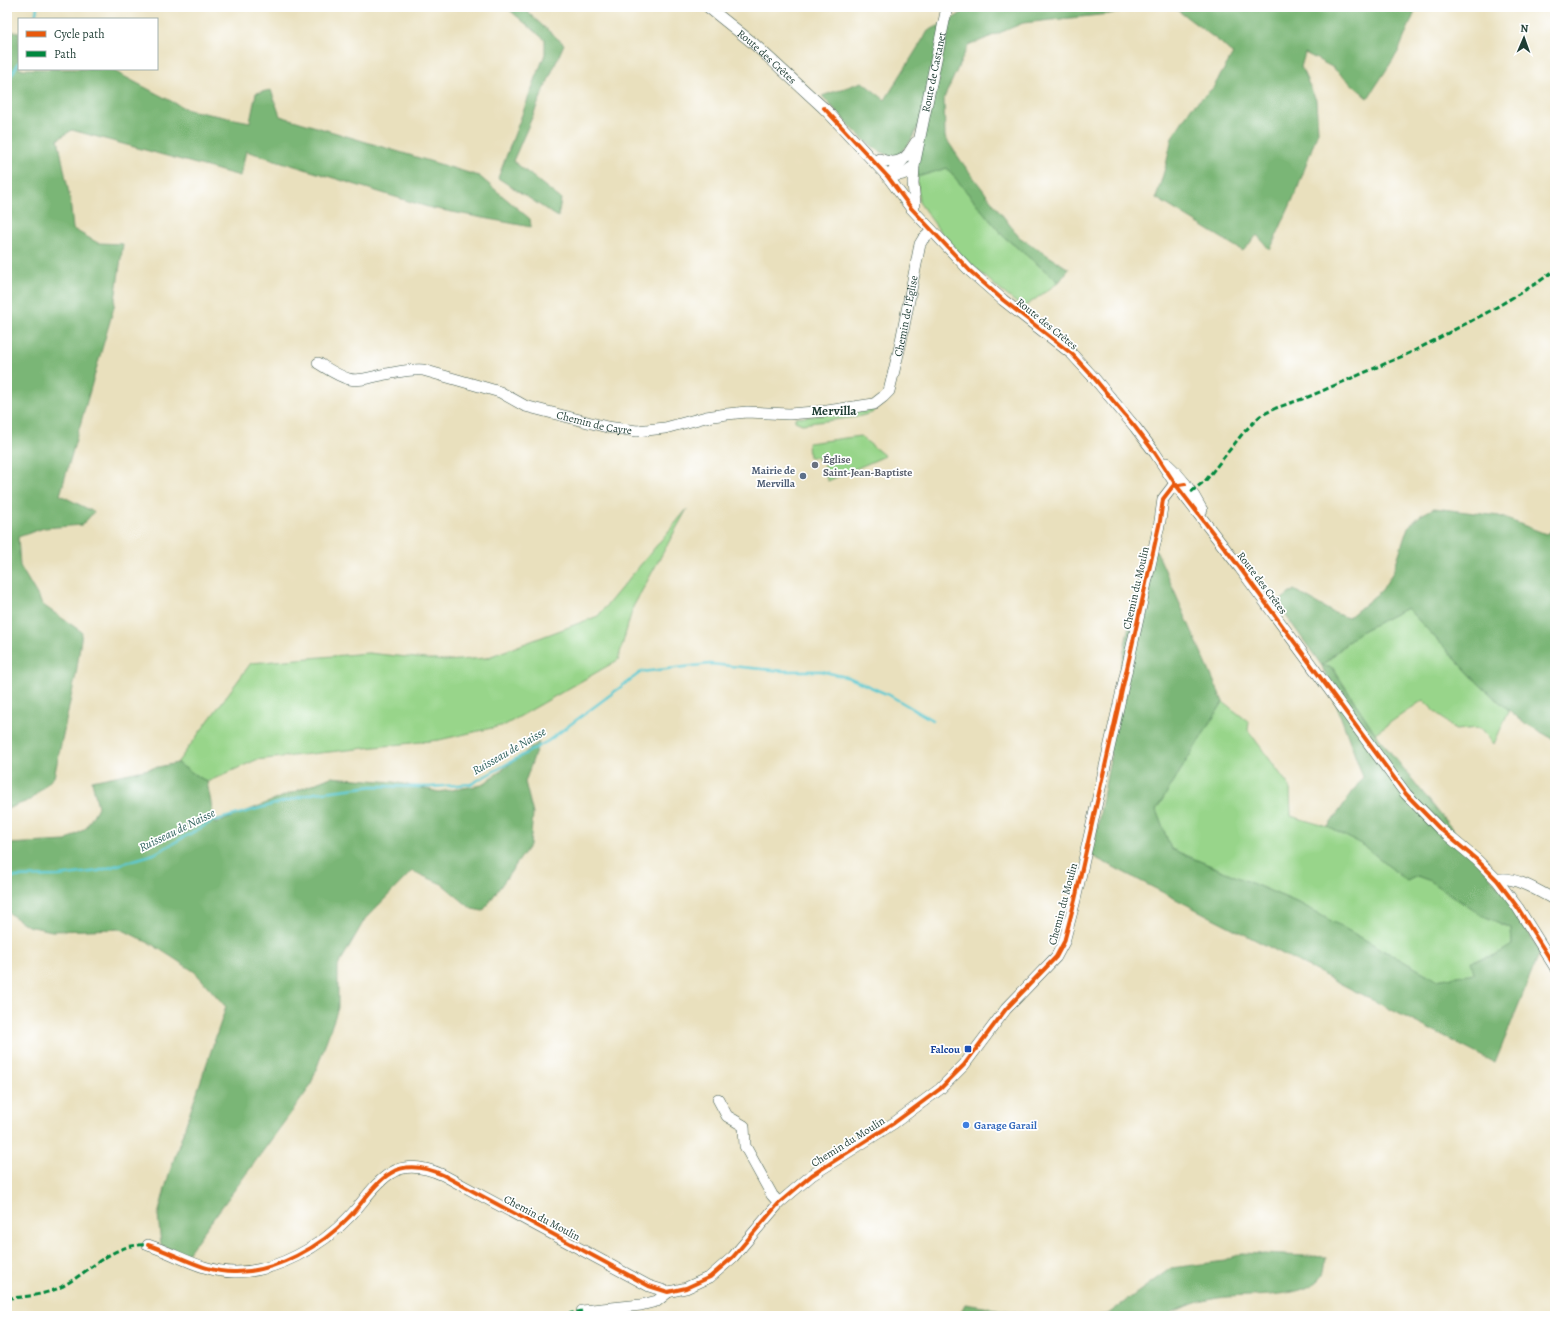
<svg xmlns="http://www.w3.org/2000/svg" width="1562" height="1323" font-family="Alegreya,serif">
<rect width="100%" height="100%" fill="#fff"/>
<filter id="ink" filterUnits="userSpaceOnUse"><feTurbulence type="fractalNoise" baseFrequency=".025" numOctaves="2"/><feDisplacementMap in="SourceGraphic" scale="8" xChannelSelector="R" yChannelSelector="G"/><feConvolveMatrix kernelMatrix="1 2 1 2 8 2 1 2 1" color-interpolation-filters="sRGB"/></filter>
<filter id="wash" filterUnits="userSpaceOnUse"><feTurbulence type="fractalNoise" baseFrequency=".012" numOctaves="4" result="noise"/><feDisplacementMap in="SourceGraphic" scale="16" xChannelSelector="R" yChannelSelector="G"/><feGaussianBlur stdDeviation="0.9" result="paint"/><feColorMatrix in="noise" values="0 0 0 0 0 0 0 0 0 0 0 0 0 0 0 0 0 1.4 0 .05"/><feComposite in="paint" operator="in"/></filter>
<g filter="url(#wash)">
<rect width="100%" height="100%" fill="#e9e0bd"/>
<!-- green -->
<g fill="#98d58a" stroke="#5c895f">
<path d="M947 168 1003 236 1059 282 1023 308 999 289 962 256 941 233 919 202 917 177Z"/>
<path d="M874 409V411L872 413 857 417 802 424 795 421V418Z"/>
<path d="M860 436 885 456 828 481 826 477 824 460 819 461 818 457H809L808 443Z"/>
<path d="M687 509 633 607 618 660 505 725 439 740 256 760 207 782 177 763 251 663 368 653 445 661 486 658 598 616Z"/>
<path d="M1407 608 1481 686 1509 710 1494 744 1480 728 1455 730 1423 700 1375 733 1333 668 1322 666 1358 633Z"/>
<path d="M1223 702 1249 722 1248 730 1290 787 1291 816 1328 827 1363 845 1407 881 1417 876 1428 880 1481 915 1511 928 1512 945 1496 955 1472 961 1475 973 1437 980 1301 904 1171 849 1156 810Z"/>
</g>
<!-- forest -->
<g fill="#7ab676" stroke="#4c7a55">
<path d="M506 7H523C536 21 550 32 564 44L513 161 561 199 558 217 498 178 545 54V40Z"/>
<path d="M971 7H1139L1109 14 1023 23 968 46 944 98 945 137 961 161 1019 237 1069 269 1059 282 1003 236 947 168 917 177 919 124C913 137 907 152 892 157 863 146 843 117 822 96L862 82 885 100 928 31 952 19Z"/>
<path d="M1173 7H1417L1398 52 1368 98 1332 67 1305 53 1301 67 1316 100 1318 131 1297 190 1270 250 1257 235 1243 251 1156 198 1166 165 1172 137 1192 107 1213 88 1233 54 1220 42Z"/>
<path d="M7 30 19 33V69H110L188 110 250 122 256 93 271 90 280 116 479 176 530 219 531 227 431 208 246 151 240 176 72 130 58 139 70 199 73 229 98 243 123 244 114 307 60 495 94 512 82 525 44 528 18 537 20 566 43 605 82 632 76 674 54 777 30 800 7 809Z"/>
<path d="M1434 508 1499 516 1546 534 1555 529V740L1523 722 1481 686 1407 608 1358 633 1322 665 1332 668 1375 733 1509 900 1540 952 1495 1063 1092 856 1111 754 1105 747 1144 549 1157 552 1223 702 1156 810 1171 849 1301 904 1437 980 1474 973 1471 961 1496 955 1512 945 1511 928 1481 915 1428 880 1417 876 1407 881 1363 845 1328 827 1363 777 1322 666 1277 603 1294 590 1332 612 1348 618 1382 590 1393 572 1408 527 1421 515Z"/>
<path d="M539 742 525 782 533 814 530 845 483 911 472 909 442 884 412 871 365 919 338 966V1008L310 1087 185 1257 161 1245 158 1215 169 1174 226 1007 195 972 153 945 121 929 52 931 28 926 7 912V844L66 841 86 828 98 807 92 781 177 763 207 782 215 824 331 777 394 782 439 792 482 785Z"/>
<path d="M1241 1253 1326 1257C1325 1263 1325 1273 1321 1278 1302 1300 1246 1294 1218 1298 1204 1300 1178 1308 1166 1316H1095L1108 1314 1171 1268 1225 1261Z"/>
<path d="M965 1304 1040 1316H959Z"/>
</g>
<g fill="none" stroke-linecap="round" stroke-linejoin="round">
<!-- stream -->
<g stroke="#5dcad3" stroke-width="2.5">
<path d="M35 19 37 7"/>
<path d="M7 83 19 62"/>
<path d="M7 877 59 876 98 871 154 854 213 821 315 793 373 786 430 787 471 784 548 741 641 672 710 664 784 671H821L850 678 891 696 932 720"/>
</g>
</g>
</g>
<g filter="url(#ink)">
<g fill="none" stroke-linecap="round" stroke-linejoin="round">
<defs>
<g id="minor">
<path id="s1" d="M708 7 753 43 829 113"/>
<path d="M824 108 888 177 911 208 970 271 1003 300 1072 354 1094 378 1135 427 1155 453 1176 485 1240 568 1406 794 1439 828 1477 860 1497 880 1518 908 1555 967"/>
<path d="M879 159C889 162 894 164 903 159"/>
<path d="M888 177 909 153 916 142"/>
<path d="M888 177 903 174 914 166"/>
<path id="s2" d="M915 204 913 183 914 166 947 7"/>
<path id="s3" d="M318 363C328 369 338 376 349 379 361 382 374 376 386 374 398 372 411 369 423 370L500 392 525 406 607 427 637 431 665 428 706 417 727 414 747 412 789 414 827 411 874 404 883 397 889 391 900 346 920 244 923 239 932 231"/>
<path d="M1166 463C1181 476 1193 493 1202 510"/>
<path d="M1497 880C1512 874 1542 893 1555 900"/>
<path d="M718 1099 727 1116 744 1126 745 1146 772 1195 779 1203"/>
<path d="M148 1245C177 1254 202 1272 234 1272 275 1273 322 1246 349 1217 362 1204 375 1182 391 1173 407 1163 427 1168 443 1175L636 1279 649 1286 668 1292 686 1288 710 1277 733 1257 779 1203 812 1175 894 1123 940 1089 964 1065 1006 1009 1056 957 1064 942 1075 900 1160 521 1163 499 1173 486 1185 484"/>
<path d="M582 1311 641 1305 657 1301 668 1292"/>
</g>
</defs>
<!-- minor casing -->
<use href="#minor" stroke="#3d5549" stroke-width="12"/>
<!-- minor -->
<use href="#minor" stroke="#fff" stroke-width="11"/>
<!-- quiet -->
<g stroke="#00873e" stroke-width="3" stroke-dasharray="6 3" stroke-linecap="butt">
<path d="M1191 492 1206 480 1243 433 1260 416 1276 408 1308 397 1412 352 1490 311 1537 283 1555 270"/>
<path d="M7 1298C26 1297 44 1295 61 1287 90 1272 113 1242 148 1245"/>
<path d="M559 1316 582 1311"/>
</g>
<defs>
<g id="cycleway">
<path d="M824 108 888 177 911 208 970 271 1003 300 1072 354 1094 378 1135 427 1155 453 1176 485 1240 568 1406 794 1439 828 1477 860 1497 880 1518 908 1555 967"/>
<path d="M148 1245C177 1254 202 1272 234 1272 275 1273 322 1246 349 1217 362 1204 375 1182 391 1173 407 1163 427 1168 443 1175L636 1279 649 1286 668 1292 686 1288 710 1277 733 1257 779 1203 812 1175 894 1123 940 1089 964 1065 1006 1009 1056 957 1064 942 1075 900 1160 521 1163 499 1173 486 1185 484"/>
</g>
</defs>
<!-- cycleway casing -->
<use href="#cycleway" stroke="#fff" stroke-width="6"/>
<!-- cycleway -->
<use href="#cycleway" stroke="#e8590c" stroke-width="4"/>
</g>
</g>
<!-- markers -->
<circle fill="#6b7280" stroke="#fff" stroke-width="1.5" cx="815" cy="465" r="4"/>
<circle fill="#5c6f8a" stroke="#fff" stroke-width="1.5" cx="803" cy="476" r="4"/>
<rect fill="#1a4fb4" stroke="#fff" stroke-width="1.5" x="964" y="1045" width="8" height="8" rx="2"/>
<circle fill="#3f7fe0" stroke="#fff" stroke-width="1.5" cx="966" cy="1125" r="4"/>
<g text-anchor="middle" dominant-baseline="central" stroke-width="3.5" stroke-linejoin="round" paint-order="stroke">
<!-- street labels -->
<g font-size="11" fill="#1f3d34" stroke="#fff">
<text stroke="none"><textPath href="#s1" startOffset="77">Route des Crêtes</textPath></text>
<text stroke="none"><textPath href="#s2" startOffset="134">Route de Castanet</textPath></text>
<text stroke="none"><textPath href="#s3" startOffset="670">Chemin de l'Église</textPath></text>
<text transform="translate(1047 324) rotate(39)">Route des Crêtes</text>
<text stroke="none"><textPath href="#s3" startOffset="290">Chemin de Cayre</textPath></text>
<text transform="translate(1262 583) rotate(53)">Route des Crêtes</text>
<text transform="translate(1136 588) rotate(-77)">Chemin du Moulin</text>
<text transform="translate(1063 904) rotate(-75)">Chemin du Moulin</text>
<text transform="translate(848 1142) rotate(-32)">Chemin du Moulin</text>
<text transform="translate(542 1218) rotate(28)">Chemin du Moulin</text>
</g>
<!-- worship labels -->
<g font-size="11" font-weight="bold" fill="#5b616d" stroke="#fff" text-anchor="start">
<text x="823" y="459">Église<tspan x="823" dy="13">Saint-Jean-Baptiste</tspan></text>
</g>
<!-- service labels -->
<g font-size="11" font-weight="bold" fill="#4e5e75" stroke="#fff" text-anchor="end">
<text x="795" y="470">Mairie de<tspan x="795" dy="13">Mervilla</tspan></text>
</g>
<!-- transit labels -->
<g font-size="11" font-weight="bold" fill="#164399" stroke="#fff" text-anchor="end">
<text x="960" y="1049">Falcou</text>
</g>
<!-- shop labels -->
<g font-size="11" font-weight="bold" fill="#366cbe" stroke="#fff" text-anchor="start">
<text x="974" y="1125">Garage Garail</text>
</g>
<!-- water labels -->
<g font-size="12" font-style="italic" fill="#2e605c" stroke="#fff">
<text transform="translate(509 751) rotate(-30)">Ruisseau de Naisse</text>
<text transform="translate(177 830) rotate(-26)">Ruisseau de Naisse</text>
</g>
<!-- quarter labels -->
<g font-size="13" font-weight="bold" fill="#1f3d34" stroke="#fff">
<text x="834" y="410">Mervilla</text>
</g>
</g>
<!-- margin -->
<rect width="1562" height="1323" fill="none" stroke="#fff" stroke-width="24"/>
<!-- legend -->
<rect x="18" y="18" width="140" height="52" fill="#ffffff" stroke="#a5b1ae"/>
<rect x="26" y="31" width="20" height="6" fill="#e8590c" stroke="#a5b1ae"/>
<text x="54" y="38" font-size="12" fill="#1f3d34">Cycle path</text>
<rect x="26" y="51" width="20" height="6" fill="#00873e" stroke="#a5b1ae"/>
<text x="54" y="58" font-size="12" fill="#1f3d34">Path</text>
<!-- north arrow -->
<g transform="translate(1524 38) rotate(2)" stroke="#ffffff" stroke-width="3" paint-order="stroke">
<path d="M0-3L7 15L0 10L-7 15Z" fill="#1f3d34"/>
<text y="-6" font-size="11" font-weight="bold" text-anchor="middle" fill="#1f3d34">N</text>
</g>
</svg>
